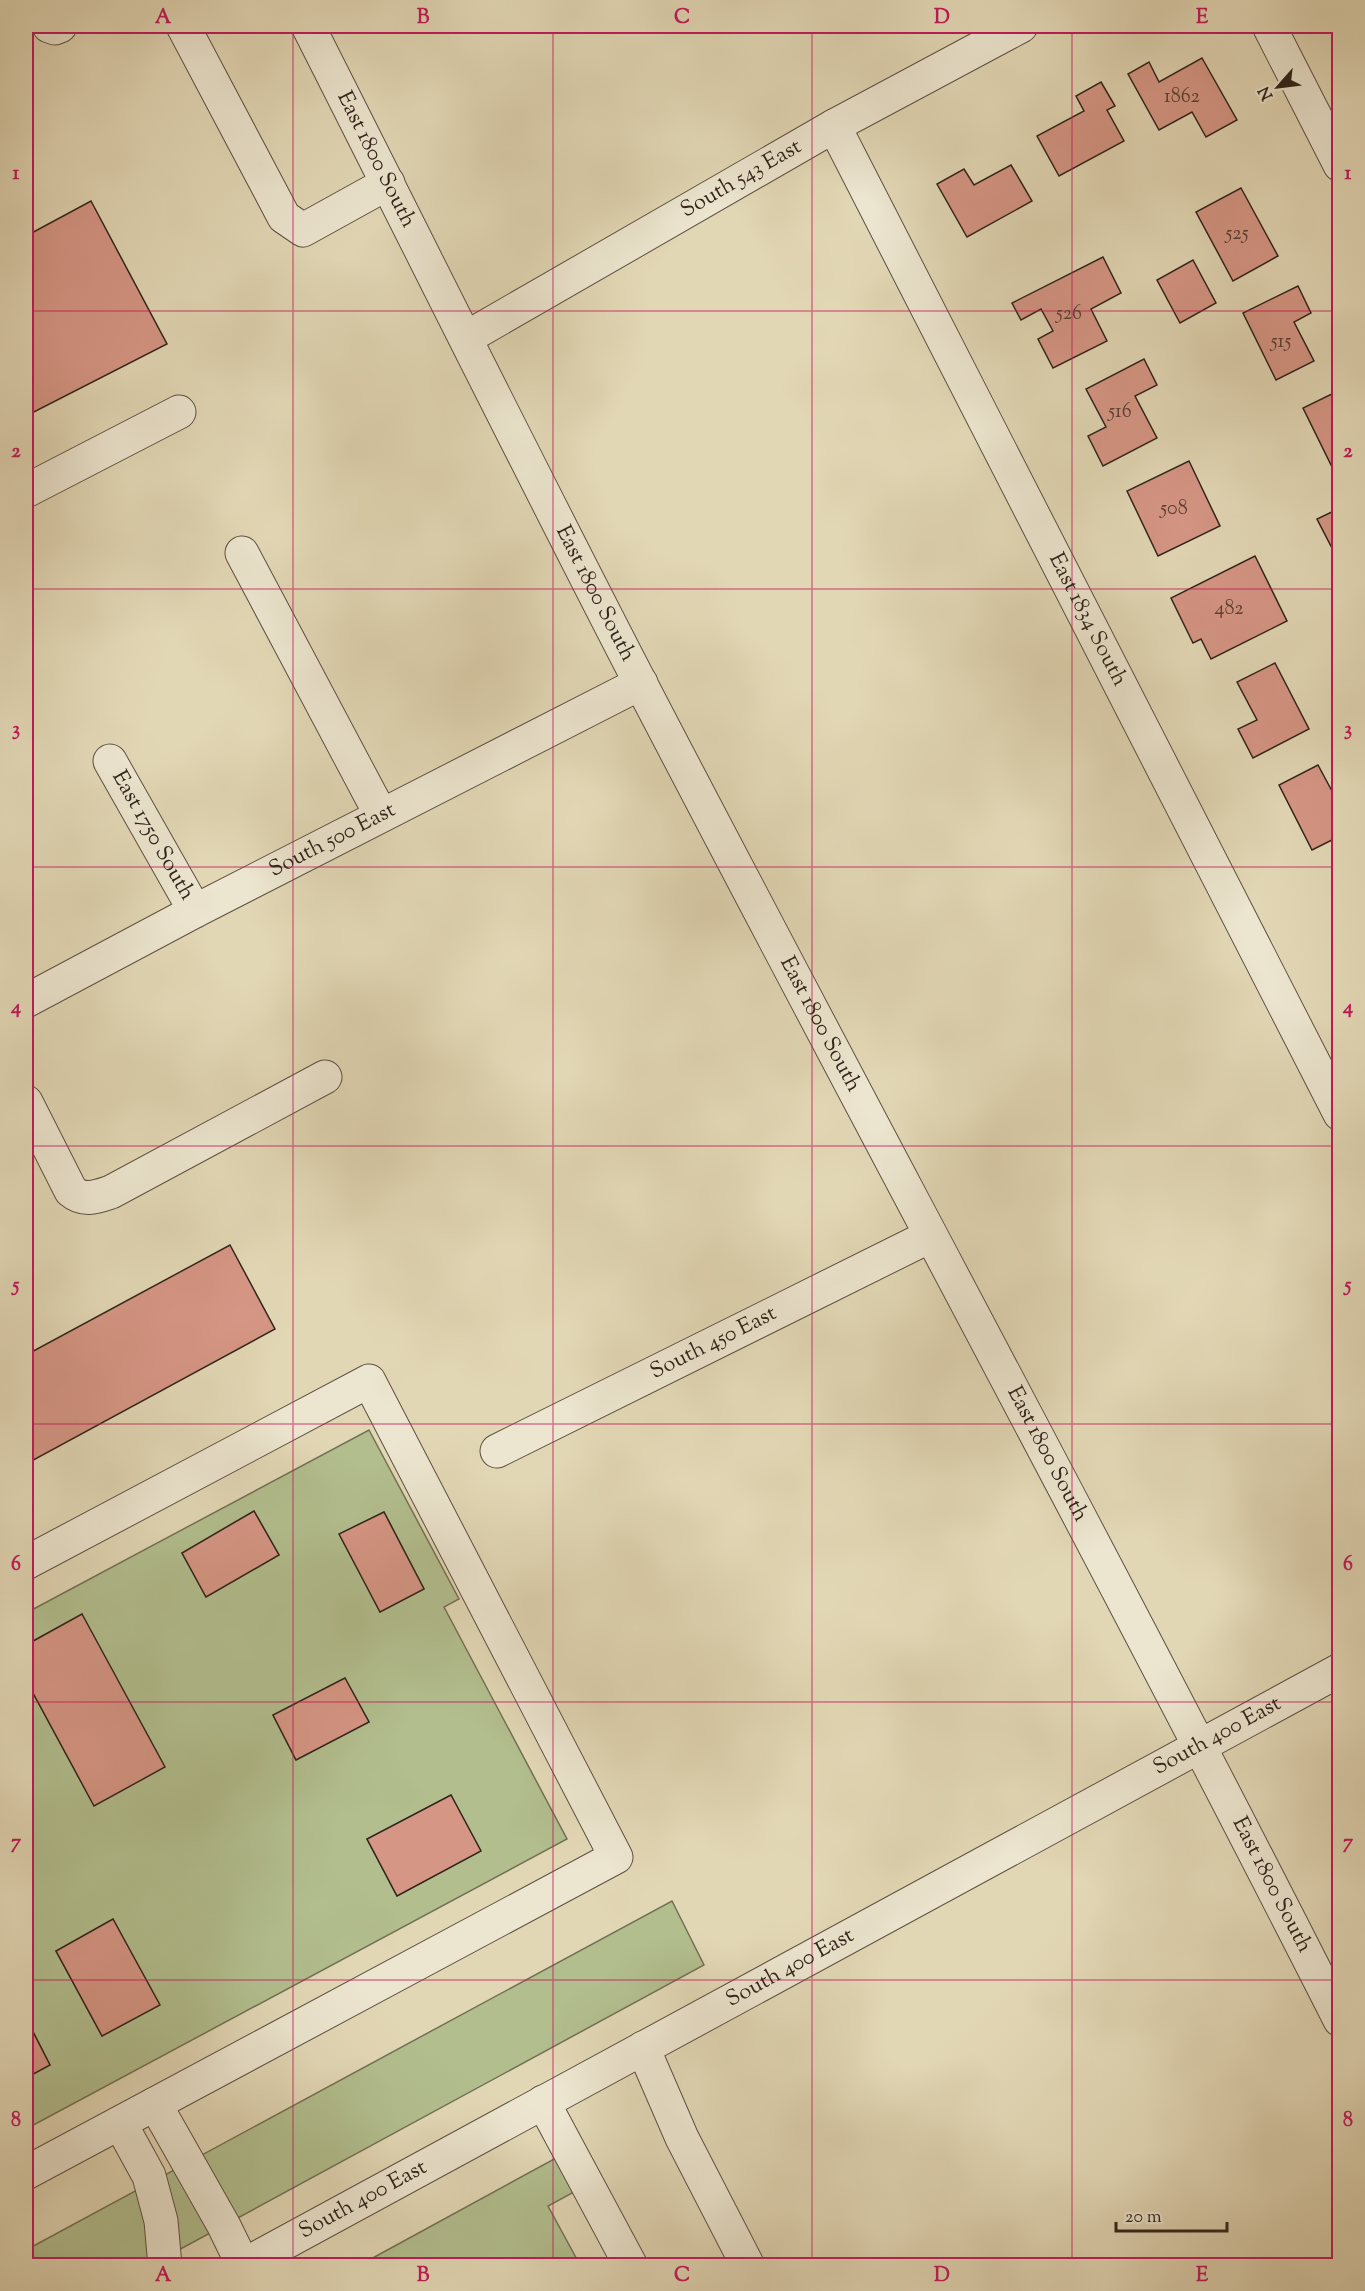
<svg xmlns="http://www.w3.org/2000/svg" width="1365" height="2291" font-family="'Sorts Mill Goudy',serif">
<rect width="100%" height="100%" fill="#e2d7b5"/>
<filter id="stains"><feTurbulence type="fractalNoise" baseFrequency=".00333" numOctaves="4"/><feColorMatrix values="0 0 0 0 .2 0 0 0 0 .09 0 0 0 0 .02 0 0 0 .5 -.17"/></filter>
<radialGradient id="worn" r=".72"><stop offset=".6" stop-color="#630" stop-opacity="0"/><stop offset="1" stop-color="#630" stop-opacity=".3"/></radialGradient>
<!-- green -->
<g fill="#b2be8e" stroke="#727154" stroke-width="1.5" fill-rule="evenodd">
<path d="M369 1430 459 1599 444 1607 567 1839 26 2129V2078L50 2065 26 2018V1680L94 1805 82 1614 26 1645V1613ZM254 1511 279 1555 206 1597 182 1553ZM384 1512 424 1589 380 1612 340 1534ZM345 1678 369 1722 296 1760 273 1715ZM451 1795 480 1851 397 1896 367 1839ZM113 1919 159 2005 102 2036 56 1951Z"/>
<path d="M672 1901 704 1965 151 2265 26 2266V2250Z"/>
<path d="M556 2158 574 2192 548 2206 580 2265 358 2266Z"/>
</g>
<!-- building -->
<g fill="#d69685" stroke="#31241b" stroke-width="1.5">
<path d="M1202 58 1237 120 1206 137 1192 112 1159 130 1128 74 1149 62 1159 82Z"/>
<path d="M1101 82 1115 106 1107 110 1124 141 1059 176 1037 136 1084 111 1076 96Z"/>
<path d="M1011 165 1032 201 967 237 937 184 964 169 974 185Z"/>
<path d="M1241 188 1278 256 1233 281 1196 212Z"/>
<path d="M91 201 167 344 26 416V236Z"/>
<path d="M1103 257 1121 293 1091 309 1107 341 1053 368 1038 339 1053 331 1041 309 1021 320 1012 303Z"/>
<path d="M1193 260 1216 303 1180 323 1157 280Z"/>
<path d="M1298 286 1311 313 1294 322 1314 361 1276 380 1243 313Z"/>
<path d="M1144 359 1157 385 1135 396 1157 438 1103 466 1088 436 1106 427 1086 389Z"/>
<path d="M1340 390V468L1334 471 1303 408Z"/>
<path d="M1189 461 1220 526 1158 556 1127 491Z"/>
<path d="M1340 508V547L1333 550 1317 519Z"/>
<path d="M1255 556 1287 621 1211 659 1201 639 1193 643 1171 598Z"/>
<path d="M1275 663 1309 729 1253 758 1238 729 1257 720 1237 682Z"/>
<path d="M1318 765 1340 806V836L1312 850 1279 785Z"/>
<path d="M230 1245 275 1329 26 1464V1355Z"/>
<path d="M254 1511 279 1555 206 1597 182 1553Z"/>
<path d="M384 1512 424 1589 380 1612 339 1534Z"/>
<path d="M82 1614 165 1767 94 1806 26 1680V1645Z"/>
<path d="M345 1678 369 1722 296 1760 273 1715Z"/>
<path d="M451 1795 481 1851 397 1896 367 1839Z"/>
<path d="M113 1919 160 2005 102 2036 56 1951Z"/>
<path d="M26 2018 50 2065 26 2078Z"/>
</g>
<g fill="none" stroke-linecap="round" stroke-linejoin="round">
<defs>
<g id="minor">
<path d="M49 26 55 28 60 26"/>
<path d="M183 26 284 217 303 230 388 183"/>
<path id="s1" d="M308 26C420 247 530 470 644 690 875 1134 1114 1574 1340 2020"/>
<path d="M1269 26 1340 165"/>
<path id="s2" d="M834 126 1340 1114"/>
<path id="s3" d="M466 338 834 126 1021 26"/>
<path d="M26 491 179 412"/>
<path d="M242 553 381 815"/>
<path id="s4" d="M110 761 195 911"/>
<path id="s5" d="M26 1001 195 911 641 683"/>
<path d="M26 1102 71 1191C84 1202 96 1197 111 1192L325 1077"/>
<path id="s6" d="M497 1451 930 1236"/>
<path d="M26 1563 369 1381 616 1857 26 2173"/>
<path d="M643 2048 682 2138 748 2266"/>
<path d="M543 2102 631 2266"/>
<path d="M155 2104 224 2226 243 2265"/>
<path d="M120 2123 149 2176 161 2221 165 2266"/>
<path id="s7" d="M242 2266 1340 1670"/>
</g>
</defs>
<!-- minor casing -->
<use href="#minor" stroke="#5d5142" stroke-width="35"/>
<!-- minor -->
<use href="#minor" stroke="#ece5cf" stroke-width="33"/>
</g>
<!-- grid -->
<path fill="none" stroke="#c2185b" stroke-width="1.5" stroke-opacity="0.55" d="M293 26V2266M553 26V2266M812 26V2266M1072 26V2266M26 311H1340M26 589H1340M26 867H1340M26 1146H1340M26 1424H1340M26 1702H1340M26 1980H1340"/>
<g text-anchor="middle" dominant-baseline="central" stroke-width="6" stroke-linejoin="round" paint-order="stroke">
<!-- number labels -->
<g font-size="20" fill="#5a4036">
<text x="1182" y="97">1862</text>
<text x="1237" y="234">525</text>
<text x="1069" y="314">526</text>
<text x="1281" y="342">515</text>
<text x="1120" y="412">516</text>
<text x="1174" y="509">508</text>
<text x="1229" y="609">482</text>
</g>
<!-- street labels -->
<g font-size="22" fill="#31241b" stroke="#ece5cf">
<text stroke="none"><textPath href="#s1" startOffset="150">East 1800 South</textPath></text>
<text stroke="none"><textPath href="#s3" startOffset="318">South 543 East</textPath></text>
<text stroke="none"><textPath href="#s1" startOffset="636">East 1800 South</textPath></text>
<text stroke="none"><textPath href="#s2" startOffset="555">East 1834 South</textPath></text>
<text stroke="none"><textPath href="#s4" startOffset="86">East 1750 South</textPath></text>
<text stroke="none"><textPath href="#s5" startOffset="346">South 500 East</textPath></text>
<text stroke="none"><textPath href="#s1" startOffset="1122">East 1800 South</textPath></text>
<text stroke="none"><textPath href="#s6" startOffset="242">South 450 East</textPath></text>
<text stroke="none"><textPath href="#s1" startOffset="1608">East 1800 South</textPath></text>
<text stroke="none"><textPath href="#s7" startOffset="1110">South 400 East</textPath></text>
<text stroke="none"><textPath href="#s1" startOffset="2094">East 1800 South</textPath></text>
<text stroke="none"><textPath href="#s7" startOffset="624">South 400 East</textPath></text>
<text stroke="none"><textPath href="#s7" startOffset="138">South 400 East</textPath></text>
</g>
</g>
<!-- margin -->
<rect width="1365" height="2291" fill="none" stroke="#e2d7b5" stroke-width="66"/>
<!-- north arrow -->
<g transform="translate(1278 87) rotate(242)" stroke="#ece5cf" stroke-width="4.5" paint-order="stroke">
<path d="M0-4.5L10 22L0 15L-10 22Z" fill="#31241b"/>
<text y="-9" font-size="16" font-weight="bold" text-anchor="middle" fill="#31241b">N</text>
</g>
<!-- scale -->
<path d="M1116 2222v9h111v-9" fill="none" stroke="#31241b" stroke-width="3"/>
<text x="1125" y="2222" font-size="18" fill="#31241b" stroke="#ece5cf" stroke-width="4.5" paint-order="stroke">20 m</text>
<rect x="33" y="33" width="1299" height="2225" fill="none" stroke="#c2185b" stroke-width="2"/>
<g font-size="20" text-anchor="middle" font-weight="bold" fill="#c2185b">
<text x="163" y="23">A</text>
<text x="423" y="23">B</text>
<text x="682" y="23">C</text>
<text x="942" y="23">D</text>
<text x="1202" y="23">E</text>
<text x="16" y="179">1</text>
<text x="1348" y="179">1</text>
<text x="16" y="457">2</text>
<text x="1348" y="457">2</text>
<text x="16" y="735">3</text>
<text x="1348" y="735">3</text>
<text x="16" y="1013">4</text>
<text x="1348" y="1013">4</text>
<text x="16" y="1291">5</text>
<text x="1348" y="1291">5</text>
<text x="16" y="1570">6</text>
<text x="1348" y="1570">6</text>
<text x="16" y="1848">7</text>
<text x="1348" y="1848">7</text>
<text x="16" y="2126">8</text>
<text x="1348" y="2126">8</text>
<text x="163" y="2281">A</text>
<text x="423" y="2281">B</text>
<text x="682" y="2281">C</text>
<text x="942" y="2281">D</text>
<text x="1202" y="2281">E</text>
</g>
<rect width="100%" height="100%" filter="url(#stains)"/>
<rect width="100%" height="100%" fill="url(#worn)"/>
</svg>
